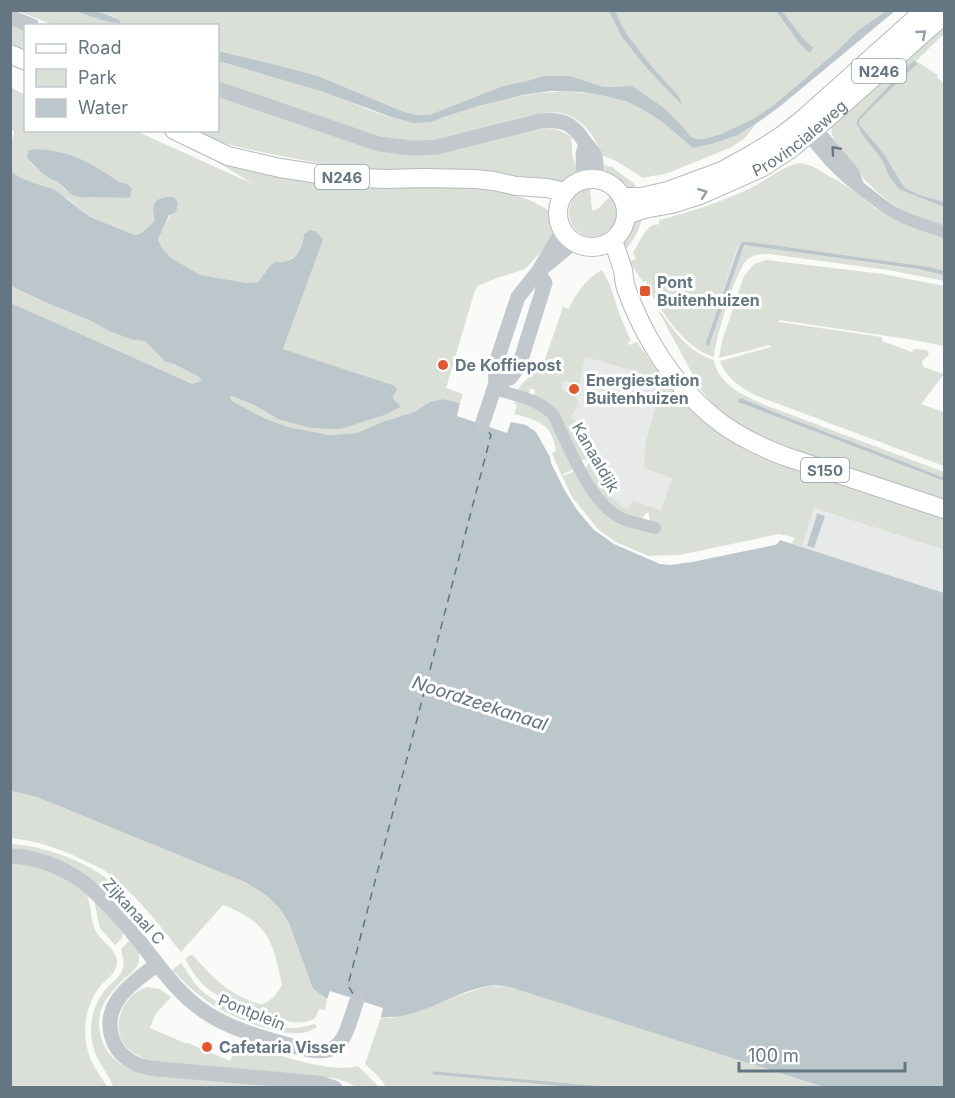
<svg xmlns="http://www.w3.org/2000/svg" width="955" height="1098" font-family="Inter,sans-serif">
<rect width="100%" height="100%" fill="#fafaf8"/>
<!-- built -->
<g fill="#e8e9e9">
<path d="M585 357 647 375 658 399 646 439 672 478 661 511H629L616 502 604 490 599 482 571 428V417L578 407H580L577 398 562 391V385L564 381H567L579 387Z"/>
<path d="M814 508 944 550V593L801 547 800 541 803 542Z"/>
</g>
<!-- green -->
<g fill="#dadfd7" fill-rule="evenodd">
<path d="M18 11H75L101 20 120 24 121 21 113 16 95 11H609L621 36 644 65 676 93 653 68 626 33 615 11H776L800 44 812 48 802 37 782 11H888L857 31 838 50 774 105 753 119 721 134 704 139H696L690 136 681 126 663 107 632 86 604 87 570 76H543L527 81 503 86 429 115H417L404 112 318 76 277 65 218 51V26L53 25Z"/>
<path d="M11 20 25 27V53L11 46Z"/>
<path d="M944 23V34L916 61 938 75 937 77 944 84V202L917 194 904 187 884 154 859 124 860 120 868 111 917 64 868 107 857 120 856 122 903 189 944 204V227C901 214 875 195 847 159 838 147 832 142 831 126Z"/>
<path d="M218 61C252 72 288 79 323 91 350 101 385 119 413 122 433 125 459 111 479 106 523 94 554 88 600 95 609 97 619 98 627 101 652 110 674 130 694 148L712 144 738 135 756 124 745 138 732 147 668 173 643 178C629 170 618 160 603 156 596 138 584 120 565 114 542 106 484 131 459 136 440 139 419 142 400 140 376 138 352 128 330 121 292 108 255 95 218 83Z"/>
<path d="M10 87 25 95 26 130 136 131 253 184 216 161 246 168 473 185 527 199 545 208 550 212 555 227 554 234 541 252 525 269 494 279 478 286 475 290 446 388 463 394 460 403 443 399 430 402 414 412 382 422 357 433 329 435 288 427 264 418 232 401 230 397 232 396 256 406 278 419 341 429 385 415 395 402 393 399V385L283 349 323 240 316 231 310 230 304 234C301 261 285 261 265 272L263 277 258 282 248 283 199 275 170 257 162 248 158 240 170 215 153 213 156 221 142 233 135 235 90 217 68 199 42 185 21 178 11 171V147L14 132 11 128ZM35 149C72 150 90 163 120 182L127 184 130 198 89 196 82 198 66 190 58 182 50 179 33 165 27 158Z"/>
<path d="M218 95 393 152 535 129C549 127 559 128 571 137 573 144 571 151 573 158 575 164 577 165 578 172L566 183 558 185 490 171 465 169 371 171 361 167 334 166 256 151 219 142 194 131 218 130Z"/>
<path d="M800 163 812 166 855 191 875 208 893 218 944 238V271L930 267 751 242H742L738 246 706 342 707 346 710 343 743 247 745 245 927 271 944 275V281L888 270 769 254C761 254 754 254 747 260 736 269 715 341 714 357 681 346 665 314 646 286L648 285 646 281 643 282 629 261 636 259 633 252C641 242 643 229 655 224V225L659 224V220C691 212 721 202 751 188 767 180 782 166 800 163Z"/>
<path d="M603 165 612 167 632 182 635 185 637 191 624 188 606 173Z"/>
<path d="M590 188 592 210 594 211 600 207 610 196C634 225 589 254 572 224 569 219 568 212 570 206 573 196 580 190 590 188Z"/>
<path d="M642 217C640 229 633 242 624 251L622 241 633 220Z"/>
<path d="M766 260 883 274 944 286V346L908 339 779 320V322L882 337V341L912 352 914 349 927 350 929 355 922 361 923 367 944 374 921 404 944 412V466L755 395C740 387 726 378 720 361L771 347 770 345 719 358 722 341 744 276 754 264Z"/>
<path d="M602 270 610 285 619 313 631 341 628 343 629 345 637 342C655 368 676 394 700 415 741 450 789 465 839 482 874 493 909 504 944 516V550L814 508 802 546H800L791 543 794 540 793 537 779 534 679 555 649 556 616 542 598 529 572 497 556 463 552 453 556 451C552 423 538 421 515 414L514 415 517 405 513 403 519 400C526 402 535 404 542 409 555 418 569 453 577 468L563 474V476L577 470C600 512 610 520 656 530L658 526 650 523 649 513H646L642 519 638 521C608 512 599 497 585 471L586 467 589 463C599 483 609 499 628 510L633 500 661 511 672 478 644 468 646 439 658 399 647 375 585 357 579 387 567 381H564L562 385V391H565L577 398 580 408 577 407 571 417 576 420 571 428 588 460H579L555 414 546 405 534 398 535 390 530 388 529 394 524 396 521 395 518 390C523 379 536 374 543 365L563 307 569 309C575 294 588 277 602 270Z"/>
<path d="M11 286 49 304 89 320 111 332 133 340 145 341 164 361 174 364 199 377 201 382 192 385 11 303Z"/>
<path d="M660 311C675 332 688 352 714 360 718 385 745 396 765 405L944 472V478L753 405 743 399H739L738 402 944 481V501L795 452 739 427 716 408 701 390 659 312Z"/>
<path d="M10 791 37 797 218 870 245 882 266 895 280 909 289 923 313 989 327 999 325 1010 319 1009C318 1011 317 1015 316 1017 299 1035 227 1003 211 991 199 983 192 971 185 959L190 955H193C209 974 225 990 248 1000 252 1002 257 1004 262 1004 271 1002 278 992 282 985 273 941 268 922 223 905L181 952C159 925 137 895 109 874 103 869 96 866 89 863 64 850 39 841 11 838Z"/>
<path d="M11 844C54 847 103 867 131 901 137 908 142 912 141 921L136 926 100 891 11 851Z"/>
<path d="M10 862C19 864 29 864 38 866 51 870 83 885 88 898 92 909 90 923 97 933 103 943 118 951 117 963 116 975 104 980 98 989 84 1009 81 1037 91 1060 95 1069 102 1078 107 1087H11Z"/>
<path d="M94 900 123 933 122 938 115 945 100 928Z"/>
<path d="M129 941 139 952C139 957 140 961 137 966 135 971 129 975 124 979 105 997 93 1014 102 1040 108 1058 123 1067 139 1073L294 1088H114C108 1073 97 1062 93 1046 88 1027 93 1004 106 989 112 982 121 977 123 968 125 961 122 956 121 949Z"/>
<path d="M181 963C187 971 192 981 200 989 219 1007 265 1026 291 1028 299 1028 307 1026 315 1024L317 1027C312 1030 306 1033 300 1033 275 1036 228 1016 207 1001 194 992 183 981 172 970Z"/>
<path d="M487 986 510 987 524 991 822 1087H386L379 1077 365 1064 381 1017 391 1018 407 1014Z"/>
<path d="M147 987 160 989 171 997 155 1015 150 1028 185 1043H188L230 1061 235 1051C242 1054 245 1051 248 1045 276 1054 330 1074 358 1066L379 1087H356L349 1083 333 1078 163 1063C152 1060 141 1059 132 1052 107 1034 120 995 147 987Z"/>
</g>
<!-- water -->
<g fill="#bbc7cb">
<path d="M888 10 895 11 778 108 757 123 738 135 712 144 693 148 664 123 644 110 626 101 605 96 582 92 551 91 523 95 478 106 430 122 414 123 394 118 321 91 218 61V51L277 65 318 76 404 112 417 115H429L503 86 527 81 543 76H570L604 87 632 86 663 107 682 126 690 136 696 139H704L721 134 753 119 774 105 838 50 857 31Z"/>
<path d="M75 11C92 10 106 12 121 21L120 24 101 20Z"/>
<path d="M609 11H615L626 33 653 68 676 93 681 100V104L644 65 621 36Z"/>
<path d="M776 11H782L802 37 813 48 810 53 800 44Z"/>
<path d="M914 60 917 64 868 111 860 120 859 124 884 154 904 187 917 194 944 202V207L899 189 889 176 883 161 862 134 856 122 860 116Z"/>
<path d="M35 149C72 150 90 163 120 182L127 184 132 189 130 198 89 197 82 198 72 195 58 182 50 179 41 172 27 158 28 151Z"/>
<path d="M11 171 21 178 55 190 90 217 135 235 142 233 155 221C150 204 155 196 173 197L178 202 176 212 169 215 158 240 162 248 170 257 200 275 248 283 258 282 270 266 275 262C294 264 302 252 304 234L310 230 316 231 323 240 283 349 393 385 397 389 396 392 393 395V399L399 404 400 407 385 415 341 429 311 428 278 419 256 406 232 396 230 397 232 401 264 418 288 427 329 435 357 433 382 422 414 412 430 402 443 399 460 403 457 416 507 433 511 422 526 425 536 432 550 457 551 463 564 489 577 510 594 530 614 544 660 564 670 565 692 562 775 545 778 543 780 540 944 593V1087H823L510 987C503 986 495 985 487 986 451 993 418 1020 381 1017L383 1008 330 991 327 999 313 989 289 923 280 909 266 895 245 882 37 797 11 791V303L192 384 201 381 199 377 174 364 164 361 145 341 133 340 111 332 89 320 49 304 11 286Z"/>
<path d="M742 242H751L930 267 944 271V275L917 269 744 245 710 343 709 346H707L706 342 739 246Z"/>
<path d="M741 398C808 427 877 450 944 478V481L738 402 739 399Z"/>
<path d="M816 513 825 516 814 548 807 546 817 515Z"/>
</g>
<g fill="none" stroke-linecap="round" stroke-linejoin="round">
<!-- stream -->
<path stroke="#bbc7cb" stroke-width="3" d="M434 1073 602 1088"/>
<!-- ferry -->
<path stroke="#60757c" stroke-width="1.5" stroke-dasharray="8 6" stroke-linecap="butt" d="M353 994 348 985 491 435 486 429"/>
<defs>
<g id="primary">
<path d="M10 54 26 61"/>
<path d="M174 130 228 156 280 168 339 177 386 179 424 178 475 179 494 181 516 186 547 188 566 192"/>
<circle cx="592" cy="213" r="34"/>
<path d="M622 197H641L668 191 722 171 756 152 780 137 802 120 925 10"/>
<path id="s1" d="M626 215 644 209 672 204 700 195 763 167 789 150 816 128 944 15"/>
<path d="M613 240C616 250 620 260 623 270 624 276 624 282 626 288 643 336 673 384 712 416 733 434 758 446 784 456L944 509"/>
</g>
</defs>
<!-- primary casing -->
<use href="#primary" stroke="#b5babe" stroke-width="20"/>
<!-- minor -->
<g stroke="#c3c8cc" stroke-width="12">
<path d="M810 125 816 128 853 172 858 185"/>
<path d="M805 128 808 135 830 161 845 176 877 201 893 212 910 220 944 232"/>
<path d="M494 389C514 395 540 399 554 416 569 447 591 506 623 519 633 523 645 525 655 528"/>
</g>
<!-- tertiary -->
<g stroke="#c3c8cc" stroke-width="15">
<path d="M10 17 32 26"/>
<path d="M218 89 379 144 412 148 437 147 540 121C561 119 572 122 584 141 587 146 593 150 595 156 597 163 596 172 597 179"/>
<path d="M584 180 583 154 586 144"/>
<path d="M545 266 575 241"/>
<path d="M496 383 510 378 519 366 545 283 538 272"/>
<path d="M482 425 496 383 495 366 518 297 538 272 563 230"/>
<path d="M10 856C36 857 62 867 83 882 102 897 125 923 140 942 159 966 178 994 205 1012 229 1028 257 1036 285 1044 341 1060 341 1049 357 1000"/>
<path d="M157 964C144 975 128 985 119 998 102 1021 110 1052 136 1064 143 1067 151 1068 159 1069L307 1082 323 1084 335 1088"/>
</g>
<!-- primary -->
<use href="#primary" stroke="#fff" stroke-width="18"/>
</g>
<!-- one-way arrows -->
<defs><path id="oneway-chevron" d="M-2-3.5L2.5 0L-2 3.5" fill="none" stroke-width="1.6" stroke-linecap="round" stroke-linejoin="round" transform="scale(1.5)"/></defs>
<g stroke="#939fa8">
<use href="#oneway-chevron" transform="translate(922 34) rotate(-41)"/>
<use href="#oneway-chevron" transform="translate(703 193) rotate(-20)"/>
</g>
<use stroke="#6a7a87" href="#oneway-chevron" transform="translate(835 150) rotate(-132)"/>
<!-- markers -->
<g fill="#e4572e" stroke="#fff" stroke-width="2">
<rect x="639" y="285" width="12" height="12" rx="3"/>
<circle cx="443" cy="365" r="6"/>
<circle cx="574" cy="389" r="6"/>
<circle cx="207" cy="1047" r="6"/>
</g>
<g text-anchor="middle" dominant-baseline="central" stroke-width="6" stroke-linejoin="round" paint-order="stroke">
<!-- shield labels -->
<g fill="#fff" stroke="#939fa8" stroke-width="1.5">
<rect x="852" y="59" width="54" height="24" rx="4.5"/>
<rect x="315" y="165" width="54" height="24" rx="4.5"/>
<rect x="801" y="458" width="48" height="24" rx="4.5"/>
</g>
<g font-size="15" font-weight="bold" fill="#657683">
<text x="879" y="71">N246</text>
<text x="342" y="177">N246</text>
<text x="825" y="470">S150</text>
</g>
<!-- street labels -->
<g font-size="16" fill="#657683" stroke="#fff">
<text stroke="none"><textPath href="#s1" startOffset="192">Provincialeweg</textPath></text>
<text transform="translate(596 457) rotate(60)">Kanaaldijk</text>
<text transform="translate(134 911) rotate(48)">Zijkanaal C</text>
<text transform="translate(252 1012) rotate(22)">Pontplein</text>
</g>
<!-- poi labels -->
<g font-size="16" font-weight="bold" fill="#657683" stroke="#fff" text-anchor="start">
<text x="657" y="282">Pont<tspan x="657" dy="18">Buitenhuizen</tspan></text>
<text x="455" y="365">De Koffiepost</text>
<text x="586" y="380">Energiestation<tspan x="586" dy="18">Buitenhuizen</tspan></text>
<text x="219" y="1047">Cafetaria Visser</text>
</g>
<!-- water labels -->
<g font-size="18" font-style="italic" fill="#60757c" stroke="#fff">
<text transform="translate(480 703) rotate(18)">Noordzeekanaal</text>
</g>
</g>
<!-- border -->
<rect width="955" height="1098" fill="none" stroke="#657683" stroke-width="24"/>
<!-- legend -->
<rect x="24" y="24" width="195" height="108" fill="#ffffff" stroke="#c1c8cd" stroke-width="1.5"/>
<rect x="36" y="44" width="30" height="9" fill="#ffffff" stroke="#c1c8cd" stroke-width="1.5"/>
<text x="78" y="54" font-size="18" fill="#657683">Road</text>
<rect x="36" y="69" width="30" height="18" fill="#dadfd7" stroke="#c1c8cd" stroke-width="1.5"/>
<text x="78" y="84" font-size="18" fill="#657683">Park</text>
<rect x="36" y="99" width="30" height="18" fill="#bbc7cb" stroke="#c1c8cd" stroke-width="1.5"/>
<text x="78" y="114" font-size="18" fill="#657683">Water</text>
<!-- scale -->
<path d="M739 1062v9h166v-9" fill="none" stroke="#657683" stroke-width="3"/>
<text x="748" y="1062" font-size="18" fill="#657683" stroke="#ffffff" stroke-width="4.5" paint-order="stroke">100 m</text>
</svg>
